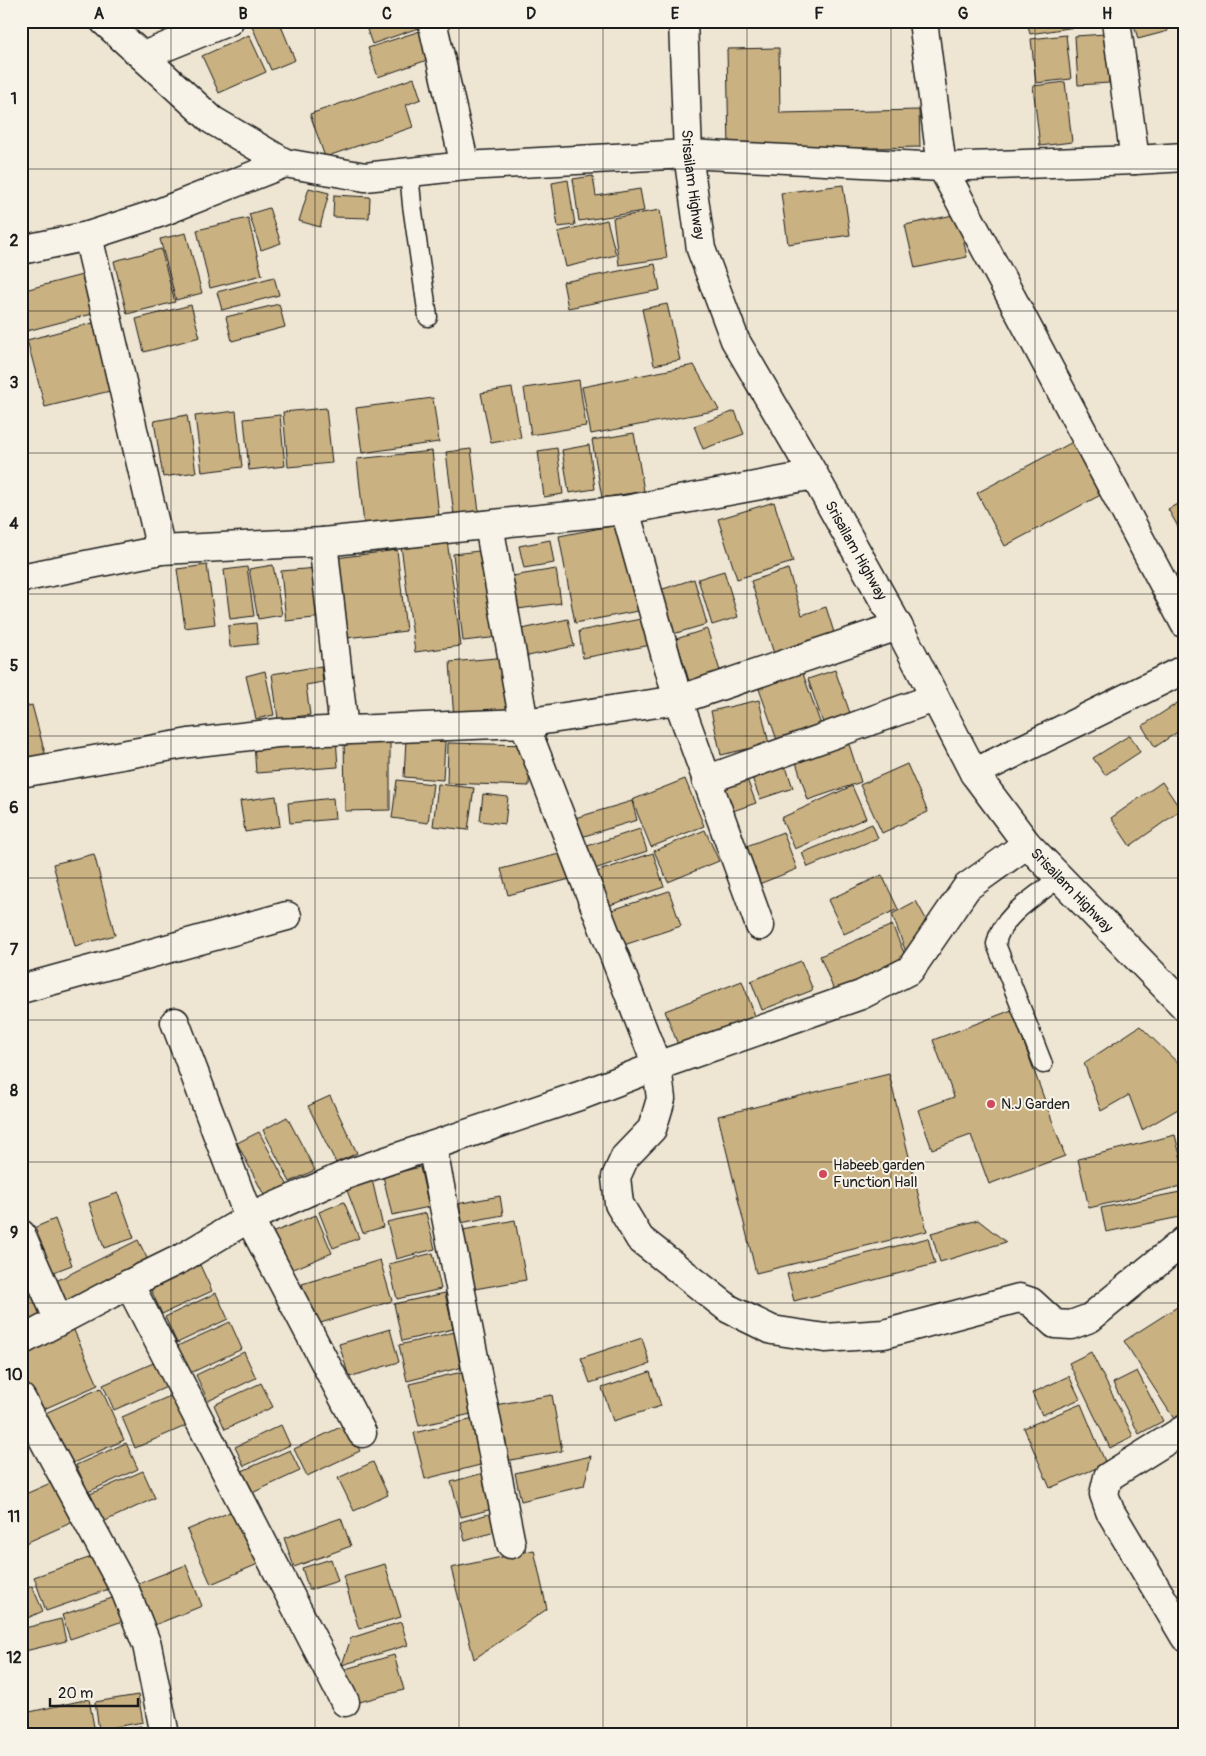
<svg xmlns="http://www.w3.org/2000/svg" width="1206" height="1756" font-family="Pangolin,sans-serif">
<rect width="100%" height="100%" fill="#eee6d3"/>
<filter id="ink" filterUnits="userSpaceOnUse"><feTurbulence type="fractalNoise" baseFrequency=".02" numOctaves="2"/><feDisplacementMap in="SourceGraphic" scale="10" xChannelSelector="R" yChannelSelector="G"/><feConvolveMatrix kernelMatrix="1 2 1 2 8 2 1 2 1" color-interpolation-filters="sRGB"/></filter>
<g filter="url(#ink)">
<!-- building -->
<g fill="#c9b181" stroke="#1c1c1c">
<path d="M257 21H279L295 60 271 70 251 24Z"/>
<path d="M364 21H429L430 24 372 44Z"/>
<path d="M1027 21H1094V24L1030 34Z"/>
<path d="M1133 21H1166L1168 31 1138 39Z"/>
<path d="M1178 21H1185V30L1181 31Z"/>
<path d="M429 28 439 56 378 77 368 48Z"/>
<path d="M1106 34 1109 83 1078 85 1075 36Z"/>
<path d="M249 35 266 72 219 93 202 56Z"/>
<path d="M1066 35 1071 79 1036 83 1031 39Z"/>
<path d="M779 48 780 113 919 110 920 147 729 151 727 49Z"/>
<path d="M414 78 421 99 406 105 413 127 325 157 310 114Z"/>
<path d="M1065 82 1072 142 1040 146 1033 86Z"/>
<path d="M593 176 596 196 640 189 644 211 579 221 573 179Z"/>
<path d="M568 180 575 225 558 227 552 183Z"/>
<path d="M843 185 850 235 788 244 781 193Z"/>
<path d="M309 188 329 193 320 227 299 221Z"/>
<path d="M334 195 370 197 369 218 333 217Z"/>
<path d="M269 208 281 243 261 250 249 214Z"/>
<path d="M660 210 667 258 619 265 613 218Z"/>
<path d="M958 214 967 257 915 268 905 225Z"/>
<path d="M248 218 262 275 210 288 197 230Z"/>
<path d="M607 220 616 255 566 267 558 232Z"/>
<path d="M186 233 202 293 176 300 160 239Z"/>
<path d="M161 249 175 302 127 314 114 261Z"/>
<path d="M655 264 660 290 568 308 563 282Z"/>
<path d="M82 275 92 314 23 332 21 324V291Z"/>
<path d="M274 277 279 295 222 310 217 292Z"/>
<path d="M279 304 285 327 232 341 226 317Z"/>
<path d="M667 304 680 360 654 365 642 309Z"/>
<path d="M191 305 200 337 144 352 136 319Z"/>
<path d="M93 323 110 391 45 407 27 340Z"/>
<path d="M21 350 27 374 21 375Z"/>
<path d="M694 365 719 410 591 434 582 387Z"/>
<path d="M579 380 586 426 531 435 524 388Z"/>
<path d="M512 388 521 438 491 443 481 393Z"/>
<path d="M433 398 439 442 362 453 356 408Z"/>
<path d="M326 408 332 463 288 467 283 412Z"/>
<path d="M236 411 242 467 202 472 195 416Z"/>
<path d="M735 411 744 434 703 449 694 426Z"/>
<path d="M187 415 196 472 163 477 154 421Z"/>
<path d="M280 415 285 466 249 470 244 419Z"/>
<path d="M634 433 644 491 602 498 592 440Z"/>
<path d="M1082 437 1110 490 1005 546 977 493Z"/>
<path d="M589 445 595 489 569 493 562 450Z"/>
<path d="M557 448 563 494 544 497 538 451Z"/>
<path d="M471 449 479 512 454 515 446 452Z"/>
<path d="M432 451 439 516 364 524 357 459Z"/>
<path d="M1185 500V539L1168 509Z"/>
<path d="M774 502 793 562 737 579 718 519Z"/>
<path d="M622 524 638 611 575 623 559 536Z"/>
<path d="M447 540 461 646 415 652 401 546Z"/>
<path d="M550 540 554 563 524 568 519 546Z"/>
<path d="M397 550 406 631 346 638 336 558Z"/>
<path d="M488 550 499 637 463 641 453 554Z"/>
<path d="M207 565 215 624 185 628 177 569Z"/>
<path d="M273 565 282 615 258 619 249 569Z"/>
<path d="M247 567 254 616 230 619 224 570Z"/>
<path d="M317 568 323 617 286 621 281 571Z"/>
<path d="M556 569 561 603 511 610 506 577Z"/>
<path d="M788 569 802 615 826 607 836 639 775 657 751 581Z"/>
<path d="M724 571 738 617 712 625 698 579Z"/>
<path d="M694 579 707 624 673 634 660 590Z"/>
<path d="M646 618 651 645 583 658 579 631Z"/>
<path d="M568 619 574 646 519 658 513 631Z"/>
<path d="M256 623 258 644 230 647 228 626Z"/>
<path d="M707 629 720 671 689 681 676 639Z"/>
<path d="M508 657 513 716 454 720 450 662Z"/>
<path d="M321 666 323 682 306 685 310 715 278 719 272 674Z"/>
<path d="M835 670 851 716 824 726 808 679Z"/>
<path d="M265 671 274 715 256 719 246 676Z"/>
<path d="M802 671 821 725 777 740 758 686Z"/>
<path d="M1185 698V727L1155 747 1142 726Z"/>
<path d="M759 700 769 744 721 755 711 711Z"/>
<path d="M32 705 47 761 21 767V708Z"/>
<path d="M344 730H390V810L345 811Z"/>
<path d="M1130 735 1140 752 1105 775 1093 758Z"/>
<path d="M336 737 338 767 256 773 254 743Z"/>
<path d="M406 739 445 741 443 780 404 777Z"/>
<path d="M848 741 861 782 808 800 795 759Z"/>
<path d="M448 743 530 745 529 786 447 783Z"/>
<path d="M785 764 793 788 760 799 751 775Z"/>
<path d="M907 764 928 812 882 833 860 785Z"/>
<path d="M745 774 756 803 730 812 720 784Z"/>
<path d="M685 779 704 826 651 847 632 800Z"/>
<path d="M397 780 433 784 428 823 392 818Z"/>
<path d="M1162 782 1181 810 1130 846 1111 818Z"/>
<path d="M438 784 474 788 468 830 433 826Z"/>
<path d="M852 786 866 818 795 849 781 818Z"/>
<path d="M483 794 508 797 505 824 480 821Z"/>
<path d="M276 796 280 826 245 832 240 801Z"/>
<path d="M333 798 335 819 290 823 288 803Z"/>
<path d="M632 801 637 820 581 837 575 818Z"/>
<path d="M872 824 878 838 808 867 802 853Z"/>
<path d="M640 829 647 851 589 871 581 848Z"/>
<path d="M705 830 719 861 668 882 654 851Z"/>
<path d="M783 832 797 869 759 884 744 847Z"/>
<path d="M563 853 570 879 508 895 501 869Z"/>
<path d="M653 853 664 887 601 908 590 874Z"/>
<path d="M94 854 115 935 75 946 53 864Z"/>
<path d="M882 875 898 909 844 934 828 900Z"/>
<path d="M669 891 681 926 618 947 606 912Z"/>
<path d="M916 901 926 919 907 955 892 914Z"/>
<path d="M892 925 908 962 835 993 820 956Z"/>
<path d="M801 961 813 990 762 1010 751 981Z"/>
<path d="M742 981 757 1021 680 1050 665 1011Z"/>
<path d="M1012 1010 1065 1156 989 1184 971 1135 932 1149 918 1110 954 1097 933 1040Z"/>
<path d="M1140 1026 1185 1070V1105L1142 1130 1129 1095 1101 1111 1084 1063Z"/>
<path d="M889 1074 927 1231 756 1273 718 1116Z"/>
<path d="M330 1096 357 1153 336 1163 308 1106Z"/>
<path d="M287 1117 315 1170 290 1182 263 1130Z"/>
<path d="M259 1132 288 1186 265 1197 237 1143Z"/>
<path d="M1175 1135 1185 1175V1185L1089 1208 1078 1159Z"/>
<path d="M420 1167 429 1207 392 1215 383 1176Z"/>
<path d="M371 1175 383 1227 363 1233 345 1185Z"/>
<path d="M1185 1191V1216L1106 1232 1101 1208Z"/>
<path d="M118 1193 134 1238 104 1248 89 1203Z"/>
<path d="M500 1196 503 1215 455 1224 451 1205Z"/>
<path d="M344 1202 359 1238 333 1248 319 1212Z"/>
<path d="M426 1213 435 1249 396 1259 387 1222Z"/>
<path d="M316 1215 332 1253 284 1273 269 1234Z"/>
<path d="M55 1219 72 1265 48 1274 31 1229Z"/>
<path d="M515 1220 526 1280 469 1290 458 1231Z"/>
<path d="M978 1220 1006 1242 940 1262 931 1233Z"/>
<path d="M928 1238 935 1264 794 1301 787 1274Z"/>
<path d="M138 1240 149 1262 65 1304 54 1282Z"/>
<path d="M433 1253 441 1289 397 1299 389 1264Z"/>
<path d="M380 1260 392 1301 314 1325 302 1284Z"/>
<path d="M200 1265 212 1291 162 1314 150 1288Z"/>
<path d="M21 1271H23L46 1320 21 1332Z"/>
<path d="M216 1293 228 1319 177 1343 165 1317Z"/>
<path d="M445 1293 453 1329 402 1341 394 1304Z"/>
<path d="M1185 1302V1417L1176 1422 1124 1341Z"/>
<path d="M230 1322 242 1349 186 1375 173 1348Z"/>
<path d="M73 1328 98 1385 35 1413 21 1380V1351Z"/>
<path d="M390 1329 399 1362 349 1377 339 1344Z"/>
<path d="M455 1332 463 1367 407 1381 399 1345Z"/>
<path d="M642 1338 650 1364 590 1383 581 1358Z"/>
<path d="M244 1352 256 1378 208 1401 196 1375Z"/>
<path d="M1091 1352 1133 1436 1110 1448 1069 1363Z"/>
<path d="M158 1361 169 1386 114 1410 103 1385Z"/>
<path d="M1137 1371 1163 1421 1139 1434 1113 1383Z"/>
<path d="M462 1372 471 1414 419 1426 409 1384Z"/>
<path d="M650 1372 661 1406 613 1421 602 1388Z"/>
<path d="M1069 1376 1080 1399 1042 1415 1032 1393Z"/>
<path d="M261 1383 273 1407 225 1429 214 1405Z"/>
<path d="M101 1388 124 1440 64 1467 41 1415Z"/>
<path d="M177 1393 190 1424 135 1448 122 1417Z"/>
<path d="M552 1395 562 1451 505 1461 495 1405Z"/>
<path d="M1081 1404 1106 1464 1050 1488 1024 1428Z"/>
<path d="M474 1419 484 1464 425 1479 414 1433Z"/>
<path d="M347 1424 360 1451 307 1476 294 1449Z"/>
<path d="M281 1425 290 1445 244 1466 235 1447Z"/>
<path d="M126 1443 138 1469 88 1492 76 1465Z"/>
<path d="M290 1450 300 1471 252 1493 242 1471Z"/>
<path d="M591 1456 584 1486 521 1501 515 1473Z"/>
<path d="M373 1462 388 1495 354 1511 338 1478Z"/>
<path d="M143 1471 155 1498 103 1522 90 1494Z"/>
<path d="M487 1472 496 1508 461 1517 451 1482Z"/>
<path d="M55 1481 73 1522 21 1545V1496Z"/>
<path d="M242 1507 265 1561 211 1584 187 1530Z"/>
<path d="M496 1512 501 1530 465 1541 460 1522Z"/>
<path d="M341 1518 351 1546 294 1567 284 1538Z"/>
<path d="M534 1550 547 1609 474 1659 451 1568Z"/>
<path d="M100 1554 112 1588 46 1611 34 1577Z"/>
<path d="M331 1559 338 1581 309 1590 302 1568Z"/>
<path d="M385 1564 401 1617 359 1629 343 1576Z"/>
<path d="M186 1565 202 1606 152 1626 135 1585Z"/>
<path d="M32 1586 43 1611 21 1621V1591Z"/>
<path d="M118 1596 126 1620 70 1639 62 1615Z"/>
<path d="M61 1619 66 1641 21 1652V1629Z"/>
<path d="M401 1622 408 1645 342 1665 351 1638Z"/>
<path d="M394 1655 404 1690 352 1704 342 1670Z"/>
<path d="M138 1695 143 1722 99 1730 95 1702Z"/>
<path d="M89 1699 94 1727 55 1735H29L25 1713Z"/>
<path d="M141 1726 143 1735H102V1733Z"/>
</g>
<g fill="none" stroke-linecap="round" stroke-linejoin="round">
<defs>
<g id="lane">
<path d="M409 172 412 205 428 317"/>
<path d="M1043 1064 996 944C1001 915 1038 895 1059 878"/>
</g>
<g id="street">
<path d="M104 21 212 120 285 163 365 177 465 166 688 154 942 167 1135 160 1185 157"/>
<path d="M432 21 465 166"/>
<path d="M923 21 942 167 1185 624"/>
<path d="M1116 21 1135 160"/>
<path d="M143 56 229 21"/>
<path d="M88 236 161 550"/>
<path d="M21 250 88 236 159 213 285 163"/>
<path d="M625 510 678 700 760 926"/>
<path d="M489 525 524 723 657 1066 661 1099 652 1129 625 1157 616 1177 619 1204 640 1239 729 1309 772 1330 825 1338 884 1334 1019 1298 1031 1302 1055 1324 1071 1325 1090 1318 1185 1240"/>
<path d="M323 542 344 730"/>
<path d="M21 578 161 550 323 542 625 510 814 475"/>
<path d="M21 773 189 743 277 733 524 723 678 700 898 626"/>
<path d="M706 780 934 698"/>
<path d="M21 989 287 916"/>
<path d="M175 1022 249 1218 362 1433"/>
<path d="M432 1146 511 1544"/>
<path d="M21 1234 59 1321"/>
<path d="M129 1284 345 1702"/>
<path d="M21 1341 129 1284 182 1258 249 1218 348 1174 582 1095 657 1066 861 995 910 970 967 887 1027 844"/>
<path d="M21 1398 125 1590 147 1645 165 1735"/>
<path d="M1185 1429 1108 1477 1104 1494 1110 1511 1185 1637"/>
</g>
<path id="secondary" d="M974 773 1185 669"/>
<g id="highway">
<path id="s1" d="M683 21 688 154 701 249 735 340 814 475 898 626 974 773 1027 844 1185 1007"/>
</g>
</defs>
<!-- lane casing -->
<use href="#lane" stroke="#1c1c1c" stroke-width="21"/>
<!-- street casing -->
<use href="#street" stroke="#1c1c1c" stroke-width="31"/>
<!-- secondary casing -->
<use href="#secondary" stroke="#1c1c1c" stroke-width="31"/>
<!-- highway casing -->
<use href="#highway" stroke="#1c1c1c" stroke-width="31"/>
<!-- lane -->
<use href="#lane" stroke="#f7f3e8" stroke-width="18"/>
<!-- street -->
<use href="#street" stroke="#f7f3e8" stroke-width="28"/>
<!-- secondary -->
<use href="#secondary" stroke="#f7f3e8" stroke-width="28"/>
<!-- highway -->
<use href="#highway" stroke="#f7f3e8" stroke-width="28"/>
</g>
</g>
<!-- grid -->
<path fill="none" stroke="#1c1c1c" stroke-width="1" stroke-opacity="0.55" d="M171 21V1735M315 21V1735M459 21V1735M603 21V1735M747 21V1735M891 21V1735M1035 21V1735M21 169H1185M21 311H1185M21 453H1185M21 594H1185M21 736H1185M21 878H1185M21 1020H1185M21 1162H1185M21 1303H1185M21 1445H1185M21 1587H1185"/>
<!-- markers -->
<g fill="#d1495b" stroke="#f7f3e8" stroke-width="2">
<circle cx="991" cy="1104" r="5"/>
<circle cx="823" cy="1174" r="5"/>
</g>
<g text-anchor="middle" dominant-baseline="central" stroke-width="4" stroke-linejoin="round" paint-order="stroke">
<!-- street labels -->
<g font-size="15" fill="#1c1c1c" stroke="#f7f3e8">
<text stroke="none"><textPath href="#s1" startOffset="164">Srisailam Highway</textPath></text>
<text stroke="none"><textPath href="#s1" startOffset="569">Srisailam Highway</textPath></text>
<text stroke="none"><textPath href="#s1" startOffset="974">Srisailam Highway</textPath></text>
</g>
<!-- poi labels -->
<g font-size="15" fill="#1c1c1c" stroke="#f7f3e8" text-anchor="start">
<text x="1001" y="1104">N.J Garden</text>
<text x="833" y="1165">Habeeb garden<tspan x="833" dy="17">Function Hall</tspan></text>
</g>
</g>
<!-- margin -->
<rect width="1206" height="1756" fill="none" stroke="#f7f3e8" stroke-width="55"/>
<!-- scale -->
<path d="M50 1698v8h88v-8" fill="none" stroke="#1c1c1c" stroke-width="2.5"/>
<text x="58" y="1698" font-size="15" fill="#1c1c1c" stroke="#f7f3e8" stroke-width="4" paint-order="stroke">20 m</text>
<rect x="28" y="28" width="1150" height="1700" fill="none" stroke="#1c1c1c" stroke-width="2"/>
<g font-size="16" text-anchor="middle" font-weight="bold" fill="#1c1c1c">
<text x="99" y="19">A</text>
<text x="243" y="19">B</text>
<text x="387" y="19">C</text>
<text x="531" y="19">D</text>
<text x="675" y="19">E</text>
<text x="819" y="19">F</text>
<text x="963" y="19">G</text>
<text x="1107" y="19">H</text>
<text x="14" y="104">1</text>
<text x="14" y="246">2</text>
<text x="14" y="388">3</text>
<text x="14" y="529">4</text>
<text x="14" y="671">5</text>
<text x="14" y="813">6</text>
<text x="14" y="955">7</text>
<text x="14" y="1096">8</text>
<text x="14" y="1238">9</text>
<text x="14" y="1380">10</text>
<text x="14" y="1522">11</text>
<text x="14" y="1663">12</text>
</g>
</svg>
